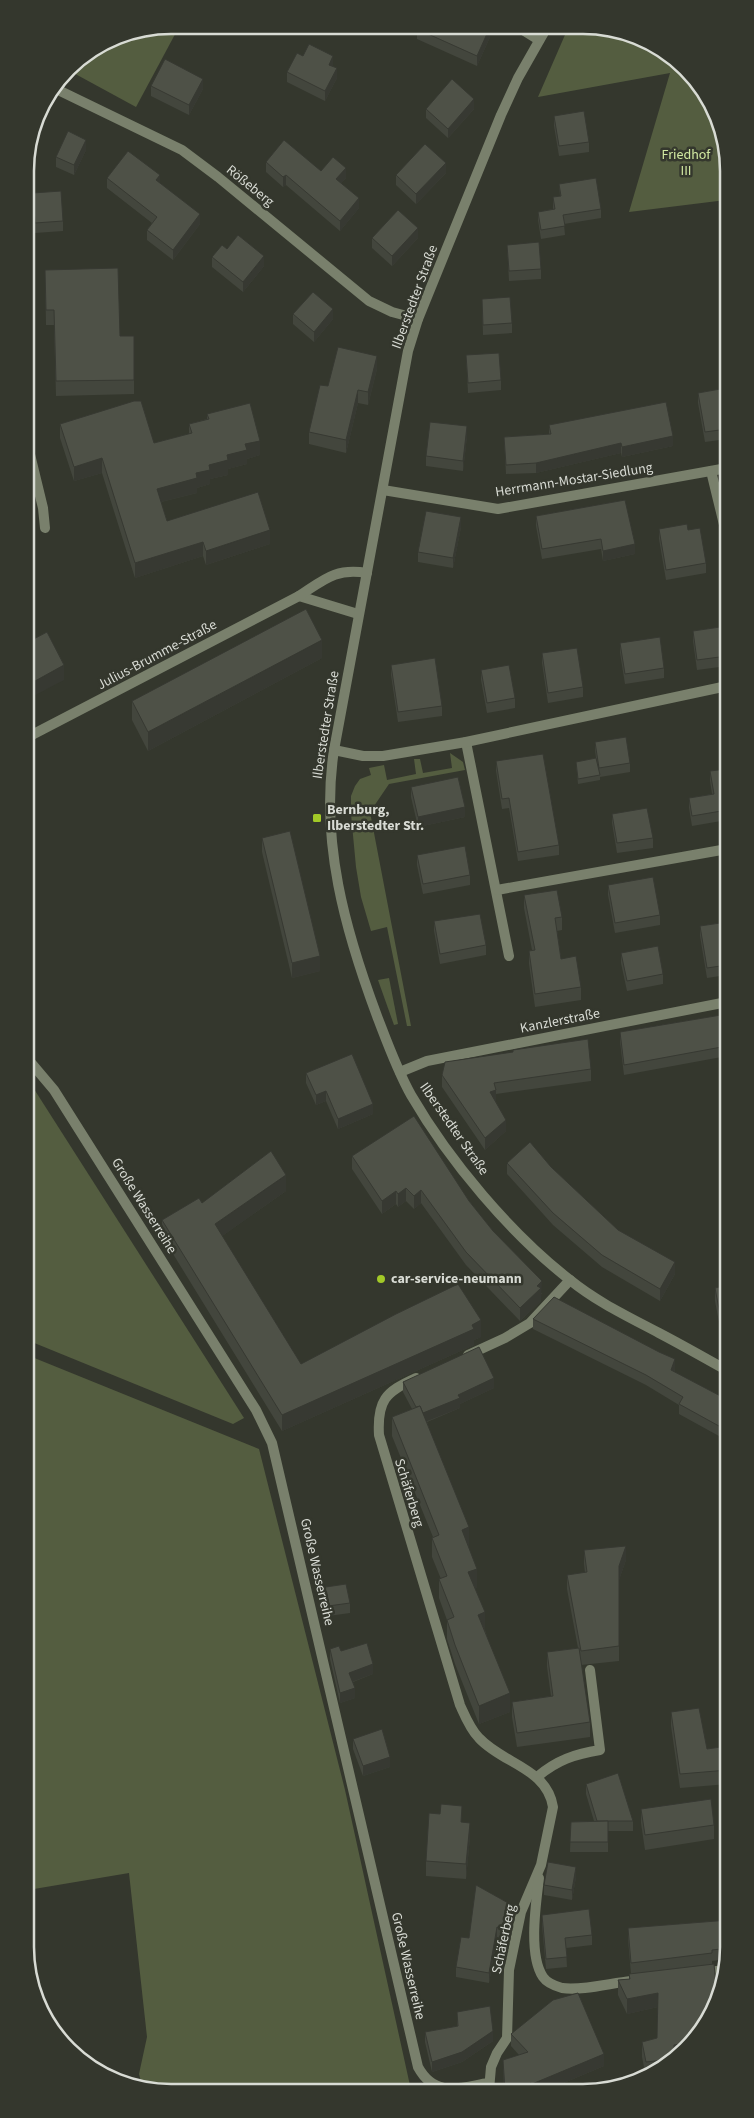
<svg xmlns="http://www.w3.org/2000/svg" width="754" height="2118" font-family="'Source Sans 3',sans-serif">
<rect width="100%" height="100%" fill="#34372d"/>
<!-- green -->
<g fill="#545d40">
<path d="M171 25H180L136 107 68 70 75 61 115 36Z"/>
<path d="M568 28H612L686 68 726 142V200L629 212 670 73 538 97Z"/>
<path d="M450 753 463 762 465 770 389 784 370 812 411 1026H407L387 927 371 931 361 897 356 867 351 814V796L355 786 360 779 371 775 369 768 384 765 387 780 416 774 414 759H420L423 773 452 768Z"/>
<path d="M389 978 398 1024 394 1025 378 980Z"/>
<path d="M27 1078 244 1418 233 1424 27 1340Z"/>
<path d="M27 1355 259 1449 345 1790 411 2090H143L139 2074 147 2037 129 1873 28 1890Z"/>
</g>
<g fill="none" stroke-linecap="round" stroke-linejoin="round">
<!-- minor -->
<g stroke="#79806c" stroke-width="10">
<path d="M518 27 539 40"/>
<path d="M54 88 182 150 218 177 369 301 392 312 418 319"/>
<path d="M26 438 43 508 45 528"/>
<path d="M711 471 727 537"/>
<path d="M383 490 498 509 727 468"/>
<path d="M299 596 358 614"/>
<path d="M26 738 299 596C325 579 335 568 367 573"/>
<path d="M466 742 509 956"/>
<path d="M334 750 363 756H383L466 742 727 686"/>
<path d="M497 890 727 849"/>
<path d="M27 1058 54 1090 256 1410 272 1443 418 2067C435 2098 459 2088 488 2083"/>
<path d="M400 1072 427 1061 727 1002"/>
<path d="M468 1355 505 1338 530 1323 570 1280"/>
<path d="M416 1378C385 1392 377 1401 379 1435L460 1705C465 1716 470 1729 479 1738 503 1764 547 1768 553 1807L541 1865 521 1912 509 1970 507 2038 497 2053 491 2067 489 2090"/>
<path d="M537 1777C557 1760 575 1754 600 1750L590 1670"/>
<path d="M539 1878C536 1903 528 1955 543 1977 547 1983 555 1986 562 1988 582 1991 611 1983 631 1981"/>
<path d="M700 1973 725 1970"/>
<path d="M136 2087 180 2090"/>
</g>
<!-- tertiary -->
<path stroke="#79806c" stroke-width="10" d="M547 27 518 78 501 115 418 319 408 351 334 750C320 841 345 930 377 1016 387 1042 397 1070 411 1095 450 1162 510 1233 570 1280 597 1302 629 1317 659 1333 682 1345 705 1358 728 1371"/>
</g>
<!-- wall -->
<g fill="#43463d">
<path d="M417 29 490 37 477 66 417 39Z"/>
<path d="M303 56 333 66 337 78 325 101 287 82V72Z"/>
<path d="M151 86 203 89 189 115 151 96Z"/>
<path d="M426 109H474L448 138 426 118Z"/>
<path d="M554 116 589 142V152L559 156 554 126Z"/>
<path d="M86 150 74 175 56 167V157Z"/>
<path d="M266 162 321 171 346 178 341 183 359 208 340 231 286 185 283 187 266 172Z"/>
<path d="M446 173 416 204 396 185V175Z"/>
<path d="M107 178 160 183 200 224 173 260 147 240V230L152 223 107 188Z"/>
<path d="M559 184 601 209V218L564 224 565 235 541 239 538 220V212L553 209V197L560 196Z"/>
<path d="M33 193 63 221V231L35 233Z"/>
<path d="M372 238H418L392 266 372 248Z"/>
<path d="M507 245 541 269V279L509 281Z"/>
<path d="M227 249 264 266 243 292 212 267V257Z"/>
<path d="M45 270 120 336H134V394L56 396 54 325H46Z"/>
<path d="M482 299 512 323V333L483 335Z"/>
<path d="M293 314 333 319 314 342 293 324Z"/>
<path d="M466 355 501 380V390L468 393Z"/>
<path d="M377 369 368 405 358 403 346 453 309 444V432L328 386Z"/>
<path d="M726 388 727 439 705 442 698 403V393Z"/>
<path d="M207 414 260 455 247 459V464L228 469V475L210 479V484L197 488V493L161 502 167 521 270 544 206 565 203 556 135 578 102 473 74 481 60 438V424L154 443 189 434V424L207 419Z"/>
<path d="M549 425 673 446 622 457 621 453 536 473 506 474 504 437 549 434Z"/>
<path d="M467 436 463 471 426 466V456Z"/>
<path d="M625 500 635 554 603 561 601 549 542 559 536 526V516Z"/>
<path d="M461 527 453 568 418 562V552Z"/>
<path d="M659 529 688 530 706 563V573L666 580 659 539Z"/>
<path d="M727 626V666L697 670 693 641V631Z"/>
<path d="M620 643 664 668V678L625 684 620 653Z"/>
<path d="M542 653 583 687V697L548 703 542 663Z"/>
<path d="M322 658 148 751 132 720V701Z"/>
<path d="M391 665 442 706V716L398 722 391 675Z"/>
<path d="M481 670 515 698V708L487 713 481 680Z"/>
<path d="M595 742 630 763V772L600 777V780L578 784 576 762 596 758 595 750Z"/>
<path d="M496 761 559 845V855L518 861 509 808 502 809 496 771Z"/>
<path d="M727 769V820L692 826 689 808V798L712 794 710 781V771Z"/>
<path d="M411 787 465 817 418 827 411 797Z"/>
<path d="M612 814 653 838V848L617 853 612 823Z"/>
<path d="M262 838 320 971 292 978 262 852Z"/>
<path d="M417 855 470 875V885L423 894 417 865Z"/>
<path d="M608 885 660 915V925L615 933 608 895Z"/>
<path d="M524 895 562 917V930L557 931 561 959 581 987V1000L535 1007 529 964V951L532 950 524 908Z"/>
<path d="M434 921 486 945V955L440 964 434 931Z"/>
<path d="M727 922V975L707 978 700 936V926Z"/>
<path d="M621 953 663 974V984L627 991 621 963Z"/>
<path d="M727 1014V1056L624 1075 620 1042V1032Z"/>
<path d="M591 1069V1081L496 1094V1102L506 1131 485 1150 442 1087V1075Z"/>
<path d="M306 1073 373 1114 338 1129 326 1101 316 1105 306 1083Z"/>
<path d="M352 1156 469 1201 542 1294H541V1301L520 1321 466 1265 421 1203 414 1209 406 1201 398 1207 396 1204 382 1214 352 1169Z"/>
<path d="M507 1163 551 1167 618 1230 675 1274 660 1301 602 1267 553 1225 507 1174Z"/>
<path d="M286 1191 222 1236 301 1364 481 1337 474 1340V1345L282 1431 162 1236V1220Z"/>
<path d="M728 1285V1337L722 1338 715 1301V1288Z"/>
<path d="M533 1319 675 1369 674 1372 728 1400V1441L679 1414V1405L646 1385 533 1329Z"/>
<path d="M403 1382 494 1388 460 1404V1408L427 1422 469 1546H468L477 1588H475L485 1630 510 1712 479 1724 455 1664 447 1639V1620L439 1598V1579H441L432 1557V1538L433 1537 392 1436V1417L412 1409 403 1392Z"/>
<path d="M584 1550 626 1560 619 1580V1661L581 1665 590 1722V1737L517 1747 512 1717V1702L551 1696 547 1667V1652L578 1648 567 1589V1575L585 1573 584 1564Z"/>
<path d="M319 1588 350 1603V1613L321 1617 319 1598Z"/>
<path d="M330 1649 341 1651 373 1674 353 1682 355 1698 340 1703 330 1659Z"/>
<path d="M671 1712 707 1749 728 1746V1784L680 1788 671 1726Z"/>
<path d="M353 1739 390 1767 363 1776 353 1749Z"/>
<path d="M586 1784 633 1821V1831H608V1852H570L571 1822 594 1821 586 1794Z"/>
<path d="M641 1809 714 1825V1839L645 1850 641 1823Z"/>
<path d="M462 1822 470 1837 466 1879 426 1876V1861Z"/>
<path d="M576 1877 572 1900 544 1895V1885Z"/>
<path d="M510 1914 502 1939 497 1937 489 1983 456 1977V1967L469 1938Z"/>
<path d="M542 1915 592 1935V1945L566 1948 567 1967 546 1969 542 1925Z"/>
<path d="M729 1920V1956L728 1959 712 1961V1964L693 2043 656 2073 646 2077 642 2057V2042L657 2038 658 2007 627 2014 618 1995V1980L629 1979V1974H631L628 1939V1928Z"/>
<path d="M457 2012 493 2041 462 2062 432 2072 425 2042V2032L457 2026Z"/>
<path d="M511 2034 604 2066 547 2090H504L503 2060 519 2055 511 2046Z"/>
</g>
<!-- shaded-wall -->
<g fill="#373932">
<path d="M490 27V37L477 66V56Z"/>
<path d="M333 56V66L329 74V65Z"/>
<path d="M337 68V78L325 101V91Z"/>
<path d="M203 79V89L189 115V105Z"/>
<path d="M474 99V109L448 138V129Z"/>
<path d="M86 140V150L74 175V165Z"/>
<path d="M446 163V173L416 204V194Z"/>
<path d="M346 168V178L336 189V179Z"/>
<path d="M160 175V185L156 180Z"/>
<path d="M286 175V185L283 187V177Z"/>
<path d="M359 198V208L340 231V221Z"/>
<path d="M200 214V224L173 260V250Z"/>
<path d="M418 228V238L392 266V256Z"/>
<path d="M264 256V266L243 292V282Z"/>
<path d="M333 309V319L314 342V332Z"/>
<path d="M377 356V369L368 405V392Z"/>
<path d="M358 390V403L346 453V440Z"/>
<path d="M467 426V436L463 471V461Z"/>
<path d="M673 436V446L622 457V447Z"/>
<path d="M260 441V455L247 459V464L228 469V475L210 479V484L197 488V493L157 503V489L196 473 245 444Z"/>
<path d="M621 443V453L536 473V463Z"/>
<path d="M102 458V473L74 481V467Z"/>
<path d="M461 517V527L453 568V558Z"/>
<path d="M270 530V544L206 565V551Z"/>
<path d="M203 542V556L135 578V563Z"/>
<path d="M635 544V554L603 561V551Z"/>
<path d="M322 640V658L148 751V732Z"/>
<path d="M64 665V680L26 700V686Z"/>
<path d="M465 807V817L418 827V817Z"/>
<path d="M29 878V893L26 894V879Z"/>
<path d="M320 956V971L292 978V963Z"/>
<path d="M496 1090V1101L490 1104V1092Z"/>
<path d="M326 1091V1101L316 1105V1095Z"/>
<path d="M373 1104V1114L338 1129V1119Z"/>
<path d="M506 1120V1131L485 1150V1138Z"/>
<path d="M286 1175V1191L215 1241V1224Z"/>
<path d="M406 1188V1201L398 1207V1194Z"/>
<path d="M421 1190V1203L414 1209V1196Z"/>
<path d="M396 1191V1204L382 1214V1201Z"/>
<path d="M675 1262V1274L660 1301V1289Z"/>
<path d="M542 1281 541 1301 520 1321V1308L537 1286Z"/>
<path d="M481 1320V1337L474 1340V1345L282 1431V1415Z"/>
<path d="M675 1359V1369L671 1380V1370Z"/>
<path d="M494 1378V1388L460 1404V1408L420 1424V1414L458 1395Z"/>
<path d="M469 1527V1546L462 1549V1530Z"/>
<path d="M626 1546V1560L619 1580V1661V1566Z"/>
<path d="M477 1569V1588L468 1591V1572Z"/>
<path d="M485 1612V1631L478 1615Z"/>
<path d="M373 1664V1674L349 1683V1673Z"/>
<path d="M355 1688V1698L340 1703V1693Z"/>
<path d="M510 1693V1712L479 1724V1706Z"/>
<path d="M390 1757V1767L363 1776V1766Z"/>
<path d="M470 1823V1837L466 1879V1864Z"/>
<path d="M576 1867V1877L572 1900V1890Z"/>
<path d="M510 1904V1914L502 1939V1929Z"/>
<path d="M497 1927V1937L489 1983V1973Z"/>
<path d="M658 1993V2007L627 2014V1999Z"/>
<path d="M493 2031V2041L462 2062 432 2072V2062Z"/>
<path d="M604 2054V2066L547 2090H532V2084Z"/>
</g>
<!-- building -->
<g fill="#4e5147" stroke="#373932">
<path d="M418 27H490L477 56 417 29Z"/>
<path d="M309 44 333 56 329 65 337 68 325 91 287 72 297 53 303 56Z"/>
<path d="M165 59 203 79 189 105 151 86Z"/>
<path d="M452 79 474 99 448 129 426 109Z"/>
<path d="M584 111 589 142 559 146 554 116Z"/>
<path d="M68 131 86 140 74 165 56 157Z"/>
<path d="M284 140 321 171 333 157 346 168 336 179 359 198 340 221 286 175 283 177 266 162Z"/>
<path d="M425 144 446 163 416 194 396 175Z"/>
<path d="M128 151 160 175 156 180 200 214 173 250 147 230 157 217 107 178Z"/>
<path d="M596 178 601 209 563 215 565 226 541 230 538 212 555 209 553 197 561 196 559 184Z"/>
<path d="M61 191 63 221 35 223 33 193Z"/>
<path d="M398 210 418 228 392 256 372 238Z"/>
<path d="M238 235 264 256 243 282 212 257 222 245 227 249Z"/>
<path d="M539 242 541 269 509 271 507 245Z"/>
<path d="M118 268 120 336H134V380L56 381 54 310H46L45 270Z"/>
<path d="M313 292 333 309 314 332 293 314Z"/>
<path d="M510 297 512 323 483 325 482 299Z"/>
<path d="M338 347 377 356 368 392 358 390 346 440 309 432 320 385 328 386Z"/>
<path d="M499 353 501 380 468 383 466 355Z"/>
<path d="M726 388 727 429 705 432 698 393Z"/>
<path d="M134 401H141L154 443 192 433 189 424 209 419 207 414 250 403 260 441 245 444 247 450 227 455 228 460 209 465 210 470 196 473 197 478 157 489 167 521 258 492 270 530 206 551 203 542 135 563 102 458 74 467 60 424Z"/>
<path d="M666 402 673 436 622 447 621 443 536 463 506 465 504 437 551 434 549 425Z"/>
<path d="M430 422 467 426 463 461 426 456Z"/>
<path d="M625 500 635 544 603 551 601 539 542 549 536 516Z"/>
<path d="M426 511 461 517 453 558 418 552Z"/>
<path d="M687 524 688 530 700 528 706 563 666 570 659 529Z"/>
<path d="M306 609 322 640 148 732 132 701Z"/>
<path d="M727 626V656L697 660 693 631Z"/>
<path d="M47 632 64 665 26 686V643Z"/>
<path d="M660 637 664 668 625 674 620 643Z"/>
<path d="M577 648 583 687 548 693 542 653Z"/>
<path d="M435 658 442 706 398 712 391 665Z"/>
<path d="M509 665 515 698 487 703 481 670Z"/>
<path d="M626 737 630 763 599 768 595 742Z"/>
<path d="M543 754 559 845 518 852 509 798 502 799 496 761Z"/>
<path d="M596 758 600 775 578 779 576 762Z"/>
<path d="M727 769V810L692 816 689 798 714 794 710 771Z"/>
<path d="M458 777 465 807 418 817 411 787Z"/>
<path d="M647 808 653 838 617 843 612 814Z"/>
<path d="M290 831 320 956 292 963 262 838Z"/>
<path d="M465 846 470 875 423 884 417 855Z"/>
<path d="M26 872 29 878 26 879Z"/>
<path d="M653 877 660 915 615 923 608 885Z"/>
<path d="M557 890 562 917 555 918 561 959 576 956 581 987 535 994 529 951 535 950 524 895Z"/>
<path d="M480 914 486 945 440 954 434 921Z"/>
<path d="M727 922V965L707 968 700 926Z"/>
<path d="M658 946 663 974 627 981 621 953Z"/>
<path d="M727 1014V1046L624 1065 620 1032Z"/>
<path d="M588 1039 591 1069 494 1083 496 1090 490 1092 506 1120 485 1138 442 1075 445 1062 513 1052V1050Z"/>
<path d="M352 1054 373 1104 338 1119 326 1091 316 1095 306 1073Z"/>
<path d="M414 1116 469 1201 493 1231 542 1281 537 1286 541 1288 520 1308 466 1252 421 1190 414 1196 406 1188 398 1194 396 1191 382 1201 352 1156Z"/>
<path d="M530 1142 551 1167 618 1230 675 1262 660 1289 602 1255 553 1213 507 1163Z"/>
<path d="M271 1151 286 1175 215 1224 301 1364 396 1314 458 1284 481 1320 472 1325 474 1329 282 1415 162 1220 199 1198 202 1203Z"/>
<path d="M728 1285V1324L722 1325 715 1288Z"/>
<path d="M554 1297 659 1352 675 1359 671 1370 728 1400V1431L679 1404 683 1397 646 1375 533 1319Z"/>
<path d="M479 1347 494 1378 458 1395 460 1398 423 1413 420 1406 416 1407 403 1382Z"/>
<path d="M420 1406 469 1527 462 1530 477 1569 468 1572 485 1612 478 1615 510 1693 479 1706 455 1645 447 1620 454 1617 439 1579 447 1576 432 1538 439 1535 392 1417Z"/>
<path d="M626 1546 619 1566V1646L581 1651 567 1575 587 1572 584 1550Z"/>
<path d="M346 1584 350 1603 321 1607 319 1588Z"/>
<path d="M367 1643 373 1664 349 1673 355 1688 340 1693 330 1649 339 1646 341 1651Z"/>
<path d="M579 1648 590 1722 517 1733 512 1702 553 1696 547 1652Z"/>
<path d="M699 1708 707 1749 728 1746V1770L680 1774 671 1712Z"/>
<path d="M382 1729 390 1757 363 1766 353 1739Z"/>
<path d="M618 1773 633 1821H597L586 1784Z"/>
<path d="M711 1799 714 1825 645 1835 641 1809Z"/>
<path d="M441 1804 462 1806 461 1822 470 1823 466 1864 426 1861 429 1813 440 1814Z"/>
<path d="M608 1821V1842H570L571 1822Z"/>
<path d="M548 1862 576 1867 572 1890 544 1885Z"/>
<path d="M476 1885 510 1904 502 1929 497 1927 489 1973 456 1967 461 1937 469 1938Z"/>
<path d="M589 1909 592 1935 565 1938 567 1957 546 1959 542 1915Z"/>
<path d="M729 1920V1948L712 1950V1953L631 1963 628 1928Z"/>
<path d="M714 1964 718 2003 693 2043 674 2045V2059H673L646 2062 642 2042 657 2038 658 1993 627 1999 618 1980 630 1979 629 1974Z"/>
<path d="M578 1993 604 2054 532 2084 530 2083 534 2090H505L503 2060 528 2052 511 2034 553 2000Z"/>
<path d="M490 2006 493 2031 462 2052 432 2062 425 2032 458 2026 457 2012Z"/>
</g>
<!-- markers -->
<g fill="#a2c927" stroke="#34372d" stroke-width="2">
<rect x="312" y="813" width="10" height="10" rx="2.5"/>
<circle cx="381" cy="1279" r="5"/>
</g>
<g text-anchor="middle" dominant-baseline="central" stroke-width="5" stroke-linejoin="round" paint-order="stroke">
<!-- park labels -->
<g font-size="14" fill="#d1e8a1" stroke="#34372d">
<text x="686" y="155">Friedhof<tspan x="686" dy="16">III</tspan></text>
</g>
<!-- street labels -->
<g font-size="14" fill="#d8dbd4" stroke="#34372d">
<text transform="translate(250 186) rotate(39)">Rößeberg</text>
<text transform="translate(415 297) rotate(-70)">Ilberstedter Straße</text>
<text transform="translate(574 480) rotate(-9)">Herrmann-Mostar-Siedlung</text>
<text transform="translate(157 655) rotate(-28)">Julius-Brumme-Straße</text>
<text transform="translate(326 725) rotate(-81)">Ilberstedter Straße</text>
<text transform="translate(560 1021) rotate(-11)">Kanzlerstraße</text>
<text transform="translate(454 1129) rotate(55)">Ilberstedter Straße</text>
<text transform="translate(144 1206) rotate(58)">Große Wasserreihe</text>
<text transform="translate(409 1493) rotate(73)">Schäferberg</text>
<text transform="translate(317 1572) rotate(77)">Große Wasserreihe</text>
<text transform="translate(504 1939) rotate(-78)">Schäferberg</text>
<text transform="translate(408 1966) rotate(77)">Große Wasserreihe</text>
</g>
<!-- poi labels -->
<g font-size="14" font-weight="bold" fill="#d8dbd4" stroke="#34372d" text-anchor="start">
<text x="327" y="810">Bernburg,<tspan x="327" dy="16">Ilberstedter Str.</tspan></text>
<text x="391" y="1279">car-service-neumann</text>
</g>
</g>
<!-- crop -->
<path d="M0 0H754V2118H0ZM171 34H583A137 137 0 0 1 720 171V1947A137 137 0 0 1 583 2084H171A137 137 0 0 1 34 1947V171A137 137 0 0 1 171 34Z" fill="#34372d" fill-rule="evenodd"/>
<path fill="none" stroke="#d8dbd4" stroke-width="2.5" d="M171 34H583A137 137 0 0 1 720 171V1947A137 137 0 0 1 583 2084H171A137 137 0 0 1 34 1947V171A137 137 0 0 1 171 34Z"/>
</svg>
